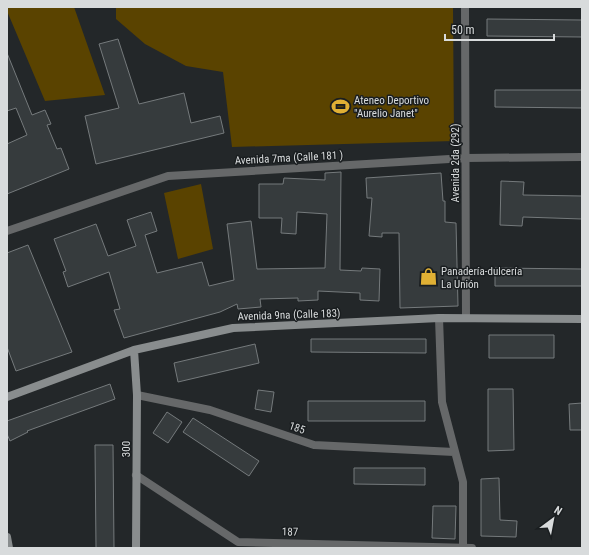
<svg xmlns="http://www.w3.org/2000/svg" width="589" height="555" font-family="'Roboto Condensed',sans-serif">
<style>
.green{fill:#5a4300}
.building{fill:#363b3d;stroke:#757a7c}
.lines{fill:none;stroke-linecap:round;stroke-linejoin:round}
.street{stroke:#666869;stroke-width:8}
.secondary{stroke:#898d8e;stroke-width:8}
.labels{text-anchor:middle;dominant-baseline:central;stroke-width:3;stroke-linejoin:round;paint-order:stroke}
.poi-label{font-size:11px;fill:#d8dbdc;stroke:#1a1e20;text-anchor:start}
.street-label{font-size:11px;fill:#d8dbdc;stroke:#1a1e20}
</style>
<rect width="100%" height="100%" fill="#232729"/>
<path class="green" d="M7 7H74L105 95 45 101 7 11Z
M116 7H453L454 141 232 147 223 72 186 66 145 44 116 19Z
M201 184 213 249 178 259 164 193Z"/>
<path class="building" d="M487 19 582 20V37L487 36Z
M118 39 139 104 184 93 191 123 220 116 224 133 96 164 85 116 119 108 99 44Z
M7 53 32 115 45 110 51 124 47 125 57 149 61 148 69 169 7 194V144L27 135 16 108 7 111Z
M495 90H582V108L495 107Z
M341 172 340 270 361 271 362 268 380 269 379 301 360 300V293L318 291V300L298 301V298L260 299 261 307 238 309 237 304 220 312 124 338 114 310 120 309 109 272 68 287 63 272 66 271 54 239 96 224 108 256 136 246 127 220 151 212 157 231 145 235 157 273 202 262 209 286 234 280 227 224 251 221 257 269 325 268 327 214 297 212 296 234 281 233 282 218H259V184H283L284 178 325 180V173Z
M441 173 443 201H445V222L456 223 458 306 400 308 399 233H382V237L369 236 372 198H367L366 178Z
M501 181 524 182 523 195 582 196V219L523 217 522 226 500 225Z
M28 245 72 352 16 371 7 347V253Z
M495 268 582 269V286H495Z
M489 335H554V358H489Z
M311 339H426V353L311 352Z
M255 344 259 363 178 382 174 363Z
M110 384 115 399 27 431 28 432 10 441 7 434V421Z
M488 389H513L514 450 488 451Z
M258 390 274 392 271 412 255 409Z
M308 401H425V421H308Z
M582 403V430H570L569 404Z
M167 412 182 422 168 443 153 433Z
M193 418 259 461 249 476 183 432Z
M95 445H113L114 548H96Z
M354 468H425V485L354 484Z
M499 478 500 520 517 521 516 537 481 536V479Z
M433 506H456L455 539 432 538Z"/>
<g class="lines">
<path class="street" d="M465 7 466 318
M7 231 168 176 466 158 582 157
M439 318 442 402 463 482V547
M137 395 210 410 314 445 454 452
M136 475 238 542 472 548"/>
<path class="secondary" d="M134 350 137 395 136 548
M7 397 134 350 233 328 439 318 582 319
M7 537 9 548"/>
</g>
<defs>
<symbol id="stadium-bare" viewBox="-9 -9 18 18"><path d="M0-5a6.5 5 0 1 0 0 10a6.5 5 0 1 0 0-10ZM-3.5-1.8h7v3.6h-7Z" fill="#e0b034" stroke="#1a1e20" stroke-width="2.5" paint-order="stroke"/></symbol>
<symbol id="shop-bare" viewBox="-9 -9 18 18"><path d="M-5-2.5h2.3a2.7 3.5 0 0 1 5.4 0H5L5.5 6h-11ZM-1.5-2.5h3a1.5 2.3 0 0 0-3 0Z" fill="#e0b034" stroke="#1a1e20" stroke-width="2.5" paint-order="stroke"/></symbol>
</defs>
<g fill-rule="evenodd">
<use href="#stadium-bare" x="328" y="94" width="25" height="25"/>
<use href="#shop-bare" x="416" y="264" width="25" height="25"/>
</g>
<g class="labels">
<g class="poi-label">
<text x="354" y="100">Ateneo Deportivo<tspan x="354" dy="13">"Aurelio Janet"</tspan></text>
<text x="441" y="271">Panadería-dulcería<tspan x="441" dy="13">La Unión</tspan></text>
</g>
<g class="street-label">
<text transform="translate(289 158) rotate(-3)">Avenida 7ma (Calle 181 )</text>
<text transform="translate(455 163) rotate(-90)">Avenida 2da (292)</text>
<text transform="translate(289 315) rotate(-2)">Avenida 9na (Calle 183)</text>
<text transform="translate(297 428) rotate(19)">185</text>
<text transform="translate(126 449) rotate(-90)">300</text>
<text transform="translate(290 532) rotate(1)">187</text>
</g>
</g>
<rect width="589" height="555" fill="none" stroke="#d8dbdc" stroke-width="16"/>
<g transform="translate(553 519) rotate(32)" stroke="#1a1e20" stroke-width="3" paint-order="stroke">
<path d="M0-3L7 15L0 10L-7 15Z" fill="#d8dbdc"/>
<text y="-6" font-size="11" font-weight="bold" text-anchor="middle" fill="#d8dbdc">N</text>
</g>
<path d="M445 34v6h109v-6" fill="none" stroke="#d8dbdc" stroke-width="2"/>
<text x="451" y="34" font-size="12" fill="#d8dbdc" stroke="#1a1e20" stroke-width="3" paint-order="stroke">50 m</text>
</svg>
